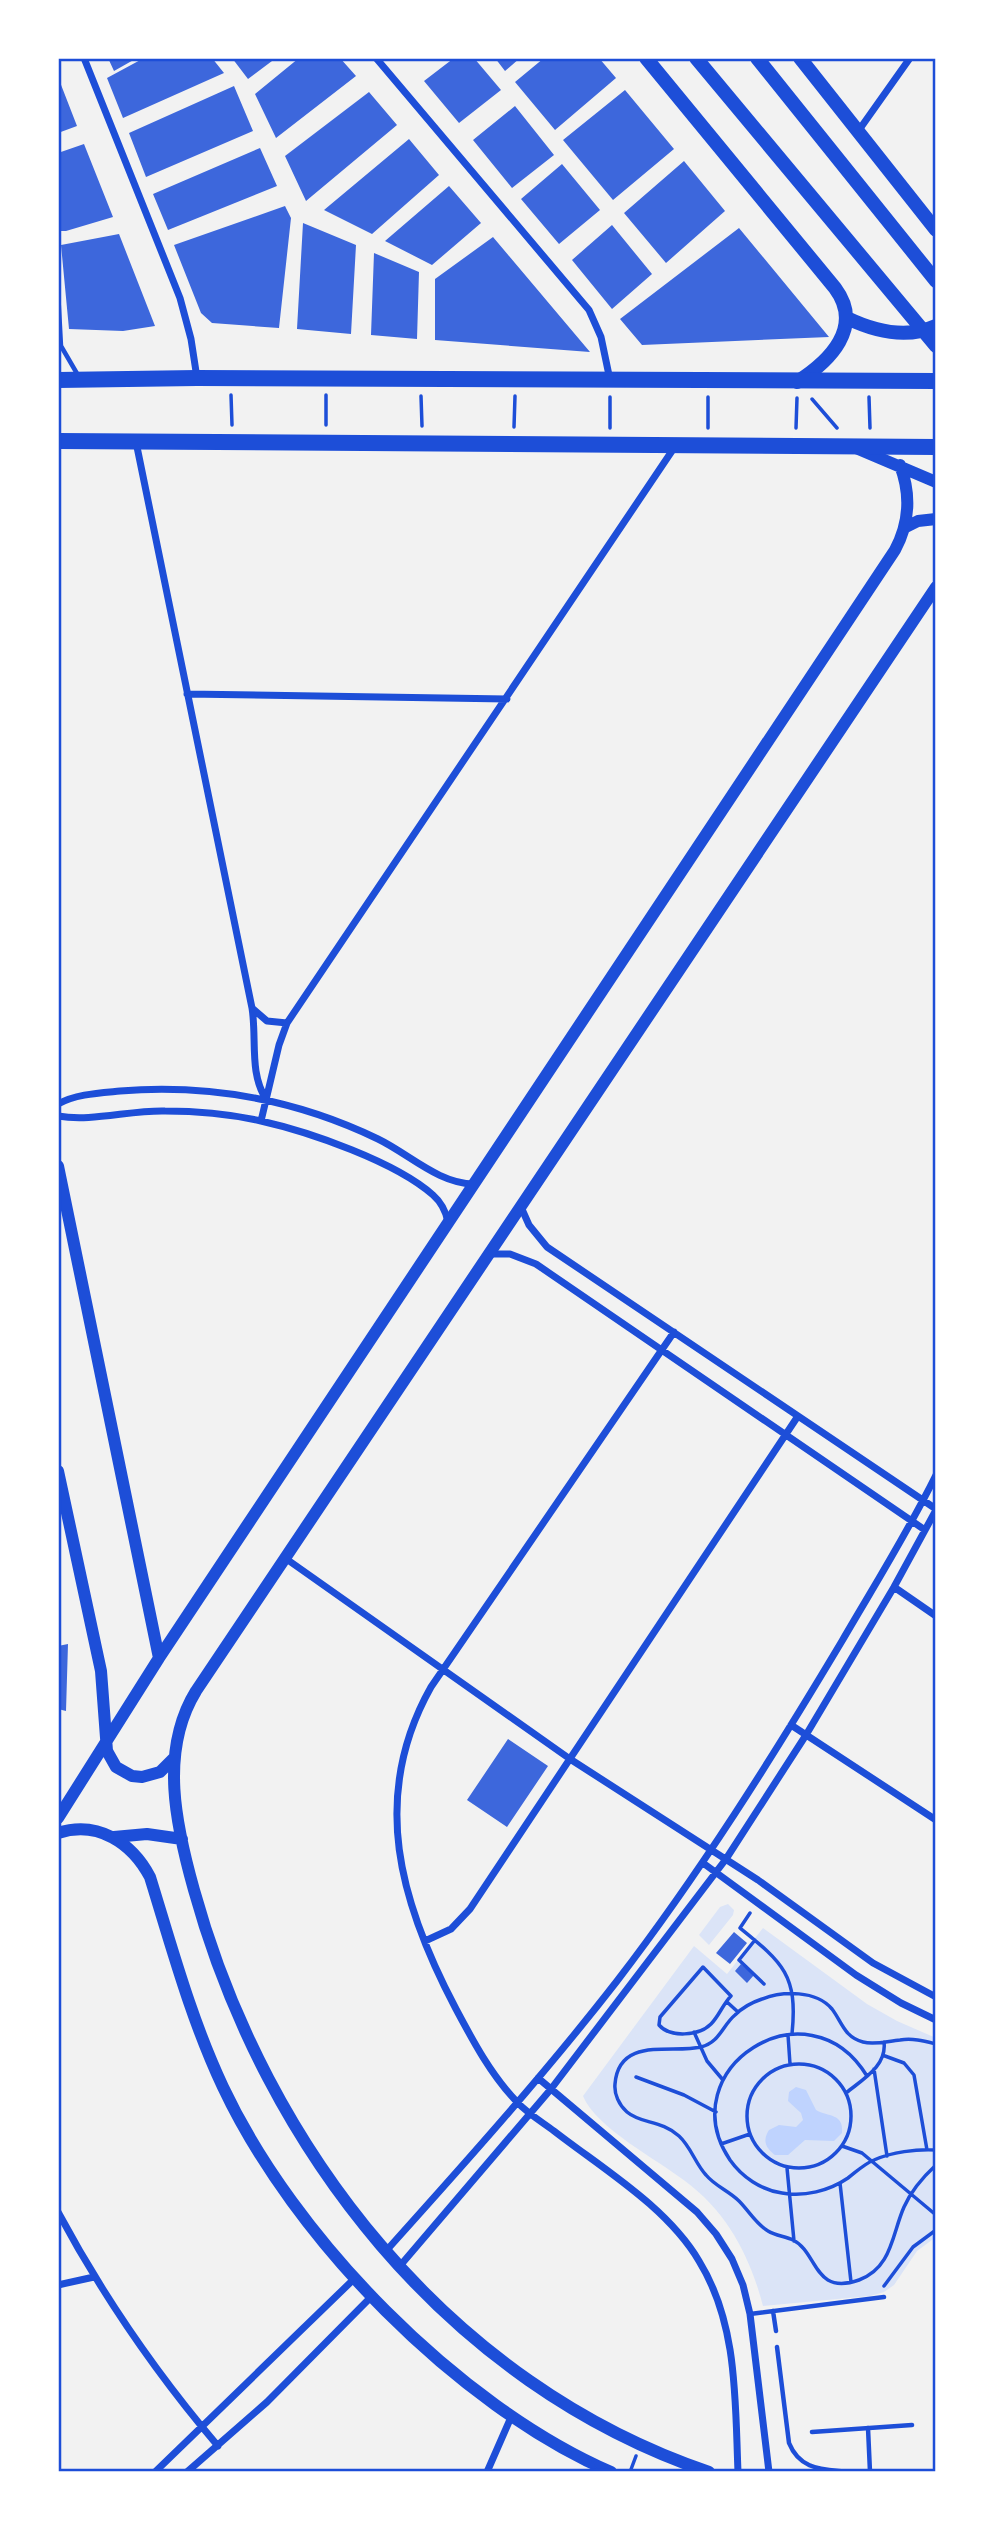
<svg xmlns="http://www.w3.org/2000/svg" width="994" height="2530" font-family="'Libre Baskerville',serif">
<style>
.green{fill:#dbe4f7}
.water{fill:#bfd3fe}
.building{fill:#3d67dc}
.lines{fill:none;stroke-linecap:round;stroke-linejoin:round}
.path{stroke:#1d4ed8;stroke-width:3.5}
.service{stroke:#1d4ed8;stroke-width:4.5}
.minor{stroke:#1d4ed8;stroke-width:7}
.tertiary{stroke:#1d4ed8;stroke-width:12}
.secondary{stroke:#1d4ed8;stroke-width:14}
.primary{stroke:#1d4ed8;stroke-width:16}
.neatline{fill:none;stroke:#1d4ed8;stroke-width:2.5}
</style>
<rect width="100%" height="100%" fill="#f2f2f2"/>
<path class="green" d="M728 1904 734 1910 733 1915 709 1945 699 1935 720 1907Z
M763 1928 867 2004 897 2021 936 2038V2237L917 2251 894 2285 884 2292 870 2296 763 2306C750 2256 727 2212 685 2181 658 2160 596 2128 583 2096L694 1946 727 1974Z"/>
<path class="water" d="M796 2087 806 2090 816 2110C828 2117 844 2113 842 2133L834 2141 805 2140 788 2155H775C766 2148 762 2141 769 2130L779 2125 796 2127 803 2120 801 2113 788 2101 789 2092Z"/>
<path class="building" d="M108 58H137L114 71Z
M144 58H212L224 73 123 118 107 78Z
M232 58H276L248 79Z
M299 58H340L356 76 276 138 255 94Z
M454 58H474L501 90 459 123 424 81Z
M495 58H520L505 71Z
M544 58H599L616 78 555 130 515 82Z
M58 77 77 126 58 133Z
M234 86 253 131 146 177 129 133Z
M625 90 674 149 613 200 563 140Z
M369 92 397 125 306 201 285 156Z
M515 106 554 155 512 188 473 140Z
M409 139 439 175 372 234 324 210Z
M84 144 113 217 66 231H58V153Z
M260 148 277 186 168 230 153 194Z
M684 161 725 211 666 263 624 213Z
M562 164 600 210 559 244 521 199Z
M449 186 481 223 432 265 385 241Z
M285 206 291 218 279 328 212 323 201 313 174 245Z
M303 223 356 245 351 334 297 329Z
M612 225 652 274 612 309 572 260Z
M739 228 829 337 642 345 620 319Z
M119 234 155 326 123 331 69 329 61 245Z
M493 237 590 352 435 340V279Z
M374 253 419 272 417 339 371 335Z
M68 1644 66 1711 58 1709V1646Z
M508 1739 548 1766 507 1827 467 1800Z
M734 1932 747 1943 730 1964 716 1953Z
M741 1964 754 1975 747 1983 735 1971Z"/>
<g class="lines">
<path class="path" d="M231 395 232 425
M326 395V425
M421 396 422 426
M610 397V428
M869 397 870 428
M812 399 837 428
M514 427 515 396
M708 428V397
M796 428 797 398
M750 1913 740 1928C783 1963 798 1975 792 2034
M755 1940 739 1960 764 1984
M703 1967 731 1996C723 2004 719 2016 711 2024 699 2036 670 2038 659 2025L660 2017Z
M727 2002 738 2012
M694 2032 707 2061 723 2080
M788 2035 790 2064
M936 2044C924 2041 913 2038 900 2040 888 2041 875 2045 863 2042 844 2037 842 2022 832 2009 816 1990 783 1991 762 1999 753 2002 742 2008 735 2015 722 2026 720 2042 701 2047 672 2054 619 2036 615 2084 614 2094 619 2105 627 2112 641 2124 661 2120 679 2136 691 2147 695 2163 706 2175 715 2186 729 2191 739 2201 749 2211 756 2224 768 2231 776 2236 785 2236 793 2240 818 2252 813 2296 859 2280 892 2268 892 2234 904 2207 911 2191 923 2177 936 2165
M885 2056 904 2063 914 2075 927 2150
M747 2116a52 52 0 1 1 104 0a52 52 0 1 1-104 0Z
M874 2069 887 2156
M867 2076C808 1979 669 2069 730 2160 742 2177 761 2190 782 2193 804 2197 829 2191 848 2178 856 2172 864 2164 874 2160 892 2152 916 2149 936 2150
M636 2077 684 2095 716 2112
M846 2093C863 2079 887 2066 884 2042
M721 2144 750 2134
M842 2146 862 2153 936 2215
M787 2168 794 2241
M840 2183 851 2282
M884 2286 913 2247 936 2230
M630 2472 636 2456"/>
<path class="service" d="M58 290 61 346 79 377
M773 2311 776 2331
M750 2314 884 2297
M777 2347 789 2443C800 2470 822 2469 847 2472
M868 2428 870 2472
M812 2432 912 2425"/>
<path class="minor" d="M84 58 180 298 191 339 197 378
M376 58 589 310 601 337 610 380
M859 130 910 58
M136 442 252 1008C257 1039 249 1073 266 1099
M187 694 507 699
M253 1009 267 1021 287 1023
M58 1104C76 1094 99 1093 120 1091 209 1084 297 1100 378 1139 409 1154 439 1184 474 1184
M58 1116C92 1122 130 1110 165 1111 197 1111 230 1114 261 1121 310 1132 396 1162 433 1195 441 1202 446 1212 448 1222
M261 1121 279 1045 287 1023 676 445
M521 1207 529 1225 547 1247 936 1509
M490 1254H510L536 1264 925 1530
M674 1332 431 1687C369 1797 400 1903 456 2009 473 2041 491 2075 517 2102 527 2113 542 2122 554 2131 603 2169 667 2207 699 2261 738 2324 735 2401 738 2472
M285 1558 570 1759 758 1880 873 1963 936 1997
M894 1587 936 1616
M791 1725 936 1820
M703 1863 856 1975 901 2003 936 2020
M425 1941 451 1929 470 1909 798 1416
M538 2078 697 2212 716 2234 732 2259 743 2285 750 2314 769 2472
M58 2212C103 2296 156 2373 218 2446
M386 2251C465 2163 544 2075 617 1981 700 1873 772 1758 842 1641 874 1586 908 1532 936 1475
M399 2267 551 2089 726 1859 806 1735 894 1587 936 1510
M58 2285 94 2277
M155 2472 355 2278
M187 2472 267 2402 372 2296
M487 2472 512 2415"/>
<path class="tertiary" d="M856 448 936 482
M904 528 918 521 936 519
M58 1166 159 1658
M58 1471 101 1671 107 1751 116 1767 132 1776 142 1777 160 1772 174 1758
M58 1818 159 1658 895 550C910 522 911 494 900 465
M58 1833C98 1820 132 1843 150 1877 172 1948 191 2019 223 2087 294 2238 457 2405 611 2472
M114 1837 147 1834 182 1839
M709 2472C449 2384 266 2150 194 1890 176 1826 159 1751 196 1691L936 587"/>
<path class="secondary" d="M646 58 835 288C864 327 830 361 797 382
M696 58 936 346
M757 58 936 281
M800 58 936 230
M847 318C874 331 907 339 936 326"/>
<path class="primary" d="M58 380 197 378 936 381
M58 441 936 447"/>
</g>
<rect width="994" height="2530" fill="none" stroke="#ffffff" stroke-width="119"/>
<rect x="60" y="60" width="874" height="2410" class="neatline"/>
</svg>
